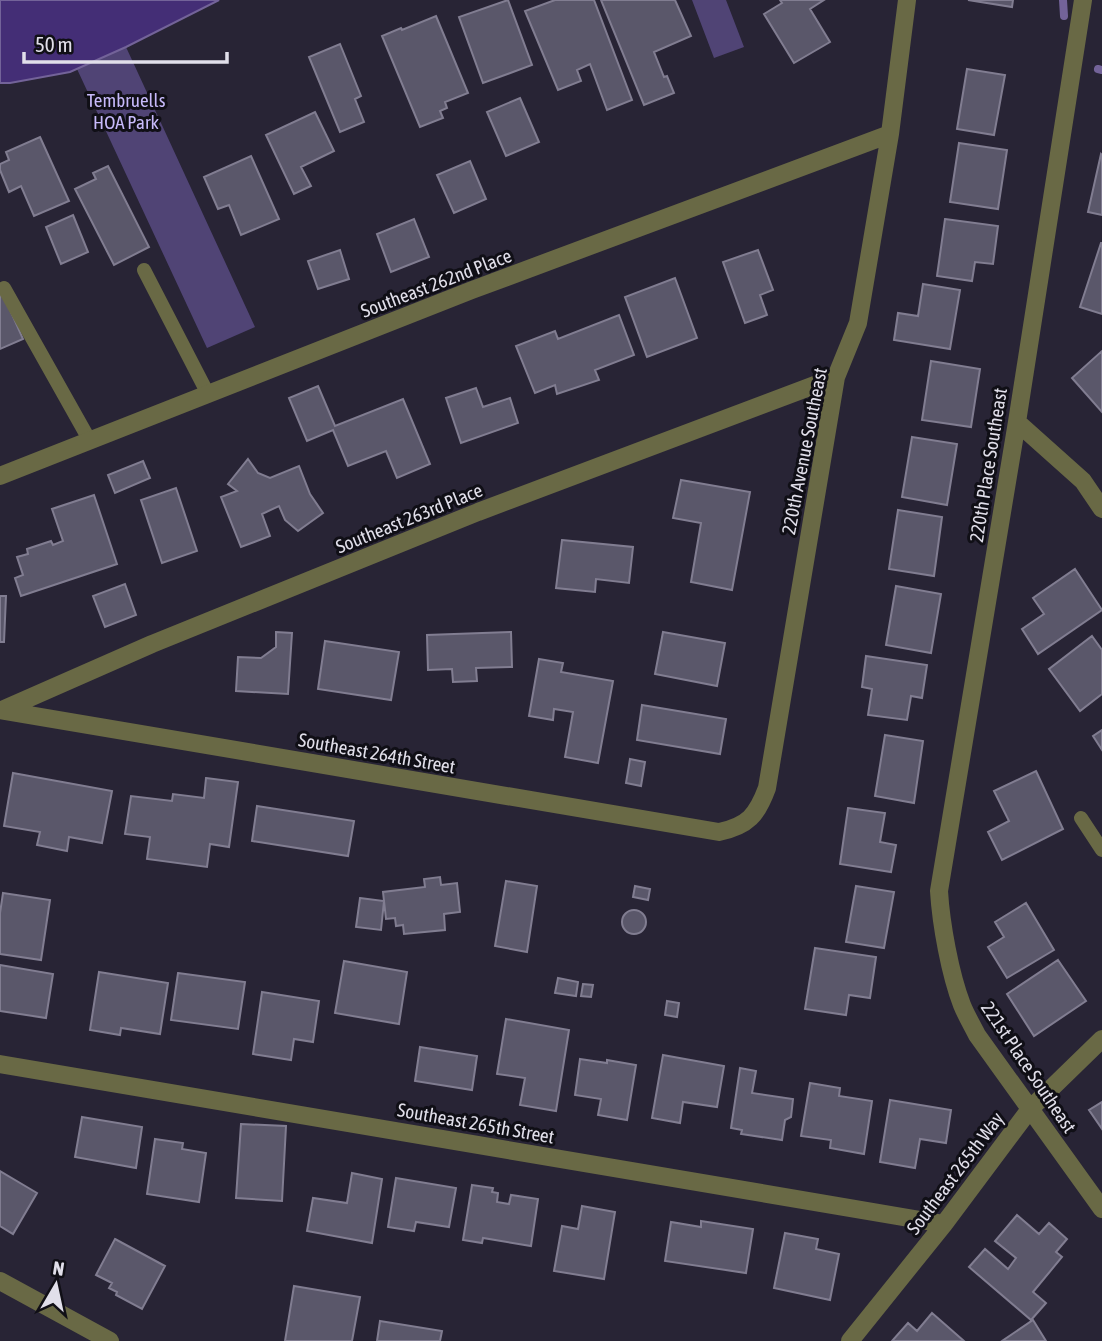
<svg xmlns="http://www.w3.org/2000/svg" width="1102" height="1341" font-family="'Asap Condensed',sans-serif">
<style>
.green{fill:#504475}
.water{fill:#442e76;stroke:#736399;stroke-width:2}
.lines{fill:none;stroke-linecap:round;stroke-linejoin:round}
.stream{stroke:#736399;stroke-width:8}
.building{fill:#5a576a;stroke:#817d91;stroke-width:2}
.lane{stroke:#696945;stroke-width:14}
.street{stroke:#696945;stroke-width:18}
.labels{text-anchor:middle;dominant-baseline:central;stroke-width:6;stroke-linejoin:round;paint-order:stroke}
.park-label{font-size:19px;fill:#c7bafa;stroke:#100f16}
.street-label{font-size:19px;fill:#e1dfea;stroke:#100f16}
</style>
<rect width="100%" height="100%" fill="#282435"/>
<path class="green" d="M692 0H726L744 47 714 58Z
M126 47 255 327 207 348 77 69Z"/>
<path class="water" d="M0 0H219L126 47 70 72 10 83H0Z"/>
<g class="lines">
<path class="stream" d="M1063 0 1064 16
M1098 69 1102 70"/>
</g>
<path class="building" d="M508 0 532 65 483 83 459 17Z
M555 0H594L632 100 607 110 590 64 577 70 581 81 558 90 525 11Z
M601 0H675L691 36 654 52 664 77 667 76 674 93 644 105Z
M780 0H824L810 9 830 42 794 63 764 14 782 3Z
M968 0H1013L1012 7Z
M436 16 468 93 445 102 447 108 440 111 443 118 420 127 382 36 401 28 402 30Z
M340 44 361 96 355 99 364 122 340 132 309 57Z
M967 69 1005 75 994 135 957 129Z
M520 98 539 142 506 156 487 112Z
M315 112 334 151 301 167 311 186 294 194 266 135Z
M40 137 69 201 34 216 21 186 9 192 0 170V164L9 160 6 152Z
M959 143 1007 150 998 209 950 202Z
M1101 154 1102 155V215L1088 212Z
M251 156 279 219 241 235 229 205 218 209 204 177Z
M470 161 486 199 454 213 437 175Z
M108 166 149 247 114 265 75 189 96 179 93 173Z
M73 215 88 252 61 264 46 227Z
M414 219 429 257 391 272 377 234Z
M945 219 998 226 993 264 975 262 972 281 937 276Z
M1101 243H1102V314L1080 307Z
M340 250 349 279 318 289 308 261Z
M758 250 773 290 760 295 767 315 745 323 723 262Z
M675 278 697 338 647 357 625 297Z
M923 284 960 290 950 349 894 340 898 313 918 316Z
M1 289 23 339 0 349V290Z
M619 315 634 355 595 370 599 380 557 394 555 385 535 393 516 346 555 331 558 339Z
M1102 351V412L1072 378Z
M931 361 980 369 971 427 922 420Z
M318 386 335 426 403 399 430 464 397 478 386 451 348 466 333 430 307 441 289 398Z
M476 388 483 407 510 398 518 423 461 443 446 398Z
M912 437 957 444 947 505 902 497Z
M248 459 258 473 270 478 299 466 310 494 323 513 298 531 285 520 279 506 262 514 270 536 241 547 221 497 237 491 228 484Z
M143 461 150 478 115 493 108 475Z
M681 480 750 492 732 590 691 582 701 523 673 518Z
M176 488 197 551 162 563 141 500Z
M94 495 117 564 21 596 15 578 23 575 17 557 28 554 27 549 51 541 53 545 63 541 52 509Z
M898 510 942 517 934 576 889 569Z
M562 540 633 547 629 583 596 579 595 592 556 588Z
M1075 569 1102 610 1038 654 1022 629 1044 614 1033 598Z
M125 584 136 615 105 627 93 596Z
M896 586 941 594 931 653 886 645Z
M0 596H6L4 642H0Z
M276 632 292 633 288 694 236 691 238 657 261 658 276 647Z
M511 632 512 667 476 668 477 681 453 682 452 669 428 670 427 635Z
M663 632 725 643 717 686 655 674Z
M1092 636 1102 650V694L1080 711 1049 669Z
M325 641 399 652 391 700 318 689Z
M866 656 927 665 922 698 911 696 907 720 868 715 872 689 862 687Z
M539 659 563 663 561 672 613 681 598 763 565 757 573 712 554 709 553 720 529 716Z
M642 705 726 719 720 754 637 740Z
M1102 730V750L1093 736Z
M885 735 923 741 914 803 875 796Z
M630 759 645 762 641 786 626 783Z
M1036 771 1063 829 1002 860 988 832 1009 821 994 791Z
M13 773 112 791 102 843 69 837 67 851 37 845 40 832 4 826Z
M206 778 238 782 229 847 210 844 207 867 147 859 150 837 125 834 131 796 172 801 173 794 204 798Z
M257 806 354 821 348 856 252 841Z
M848 808 885 813 880 842 896 845 891 872 840 864Z
M440 877 441 885 457 883 460 912 444 914 445 930 404 934 403 925 396 926 395 918 386 919 383 892 425 887 424 879Z
M506 881 537 886 527 952 495 946Z
M635 886 650 889 648 900 633 897Z
M856 886 894 892 884 948 846 942Z
M3 893 50 900 41 960 0 954V913Z
M360 898 384 901 381 930 356 927Z
M1026 903 1054 950 1007 978 988 947 1004 937 995 922Z
M622 922a12 12 0 1 1 24 0a12 12 0 1 1-24 0Z
M815 948 876 957 870 998 849 995 846 1015 805 1009Z
M1058 960 1086 1001 1034 1036 1007 994Z
M344 961 407 972 399 1024 335 1013Z
M0 965 53 974 46 1018 0 1011Z
M99 972 168 983 160 1034 121 1028 120 1035 90 1030Z
M178 973 245 982 238 1029 171 1020Z
M558 978 578 982 576 996 555 993Z
M583 984 593 985 591 997 581 996Z
M262 992 319 1001 313 1042 294 1039 291 1060 253 1054Z
M667 1001 679 1003 677 1017 665 1015Z
M506 1019 569 1030 556 1111 520 1105 525 1078 497 1074Z
M420 1047 477 1056 472 1090 415 1081Z
M663 1055 724 1066 717 1107 683 1102 680 1123 652 1118Z
M580 1059 607 1063V1060L636 1065 627 1120 598 1115 601 1099 575 1095Z
M740 1068 756 1071 752 1093 793 1099 791 1117 785 1120 782 1140 741 1134 742 1130 731 1128Z
M810 1083 840 1088 839 1096 872 1101 864 1154 830 1148 831 1140 801 1136Z
M890 1100 951 1110 946 1143 920 1139 915 1168 880 1162Z
M1102 1102V1129L1089 1110Z
M82 1117 142 1127 136 1168 75 1157Z
M241 1124 286 1126 282 1201 236 1198Z
M155 1139 183 1143 182 1149 206 1153 199 1202 147 1194Z
M0 1171 37 1193 13 1234 0 1226Z
M352 1173 382 1179 372 1243 307 1231 313 1198 347 1203Z
M396 1178 456 1188 449 1227 416 1222 414 1231 388 1227Z
M472 1185 493 1188 492 1192 498 1193 497 1202 509 1204 511 1195 538 1199 531 1246 483 1238 482 1243 463 1240Z
M582 1206 615 1212 604 1279 554 1271 562 1226 578 1229Z
M1017 1215 1039 1234 1049 1223 1067 1239 1056 1252 1062 1257 1033 1292 1046 1303 1031 1320 969 1267 985 1249 1008 1269 1016 1258 995 1241Z
M701 1221 753 1229 746 1273 665 1261 671 1222 701 1227Z
M785 1233 818 1239 816 1249 839 1254 830 1300 774 1288Z
M115 1239 165 1266 142 1309 116 1295 117 1292 109 1288 112 1283 96 1275Z
M294 1286 360 1297 352 1341H285Z
M932 1313 964 1341H892L908 1323 917 1331Z
M1033 1320 1046 1341H1002Z
M380 1321 442 1331 440 1341H377Z"/>
<g class="lines">
<path class="lane" d="M144 270 208 394
M4 288 90 441
M1081 818 1102 850"/>
<path class="street" d="M1083 0 1017 422 939 891C941 924 950 974 962 1005 966 1015 972 1025 977 1035L1102 1209
M1017 422 1083 481 1102 509
M0 476 472 290 890 134
M0 710 719 832C748 826 757 815 767 788L836 377 858 323 890 134 907 0
M2 710 152 644 478 512 836 377
M0 1064 944 1224
M0 1281 110 1341
M850 1341 944 1224 1030 1109 1102 1039"/>
</g>
<g class="labels">
<g class="park-label">
<text x="126" y="100">Tembruells<tspan x="126" dy="22">HOA Park</tspan></text>
</g>
<g class="street-label">
<text transform="translate(436 283) rotate(-21)">Southeast 262nd Place</text>
<text transform="translate(804 451) rotate(-79)">220th Avenue Southeast</text>
<text transform="translate(988 465) rotate(-81)">220th Place Southeast</text>
<text transform="translate(409 518) rotate(-22)">Southeast 263rd Place</text>
<text transform="translate(377 753) rotate(10)">Southeast 264th Street</text>
<text transform="translate(1029 1067) rotate(56)">221st Place Southeast</text>
<text transform="translate(476 1123) rotate(10)">Southeast 265th Street</text>
<text transform="translate(955 1173) rotate(-53)">Southeast 265th Way</text>
</g>
</g>
<g transform="translate(56 1285) rotate(9)" stroke="#100f16" stroke-width="5" paint-order="stroke">
<path d="M0-5L12 26L0 18L-12 26Z" fill="#e1dfea"/>
<text y="-10" font-size="19" font-weight="bold" text-anchor="middle" fill="#e1dfea">N</text>
</g>
<path d="M24 52v10h203v-10" fill="none" stroke="#e1dfea" stroke-width="3.5"/>
<text x="35" y="52" font-size="21" fill="#e1dfea" stroke="#100f16" stroke-width="5" paint-order="stroke">50 m</text>
</svg>
